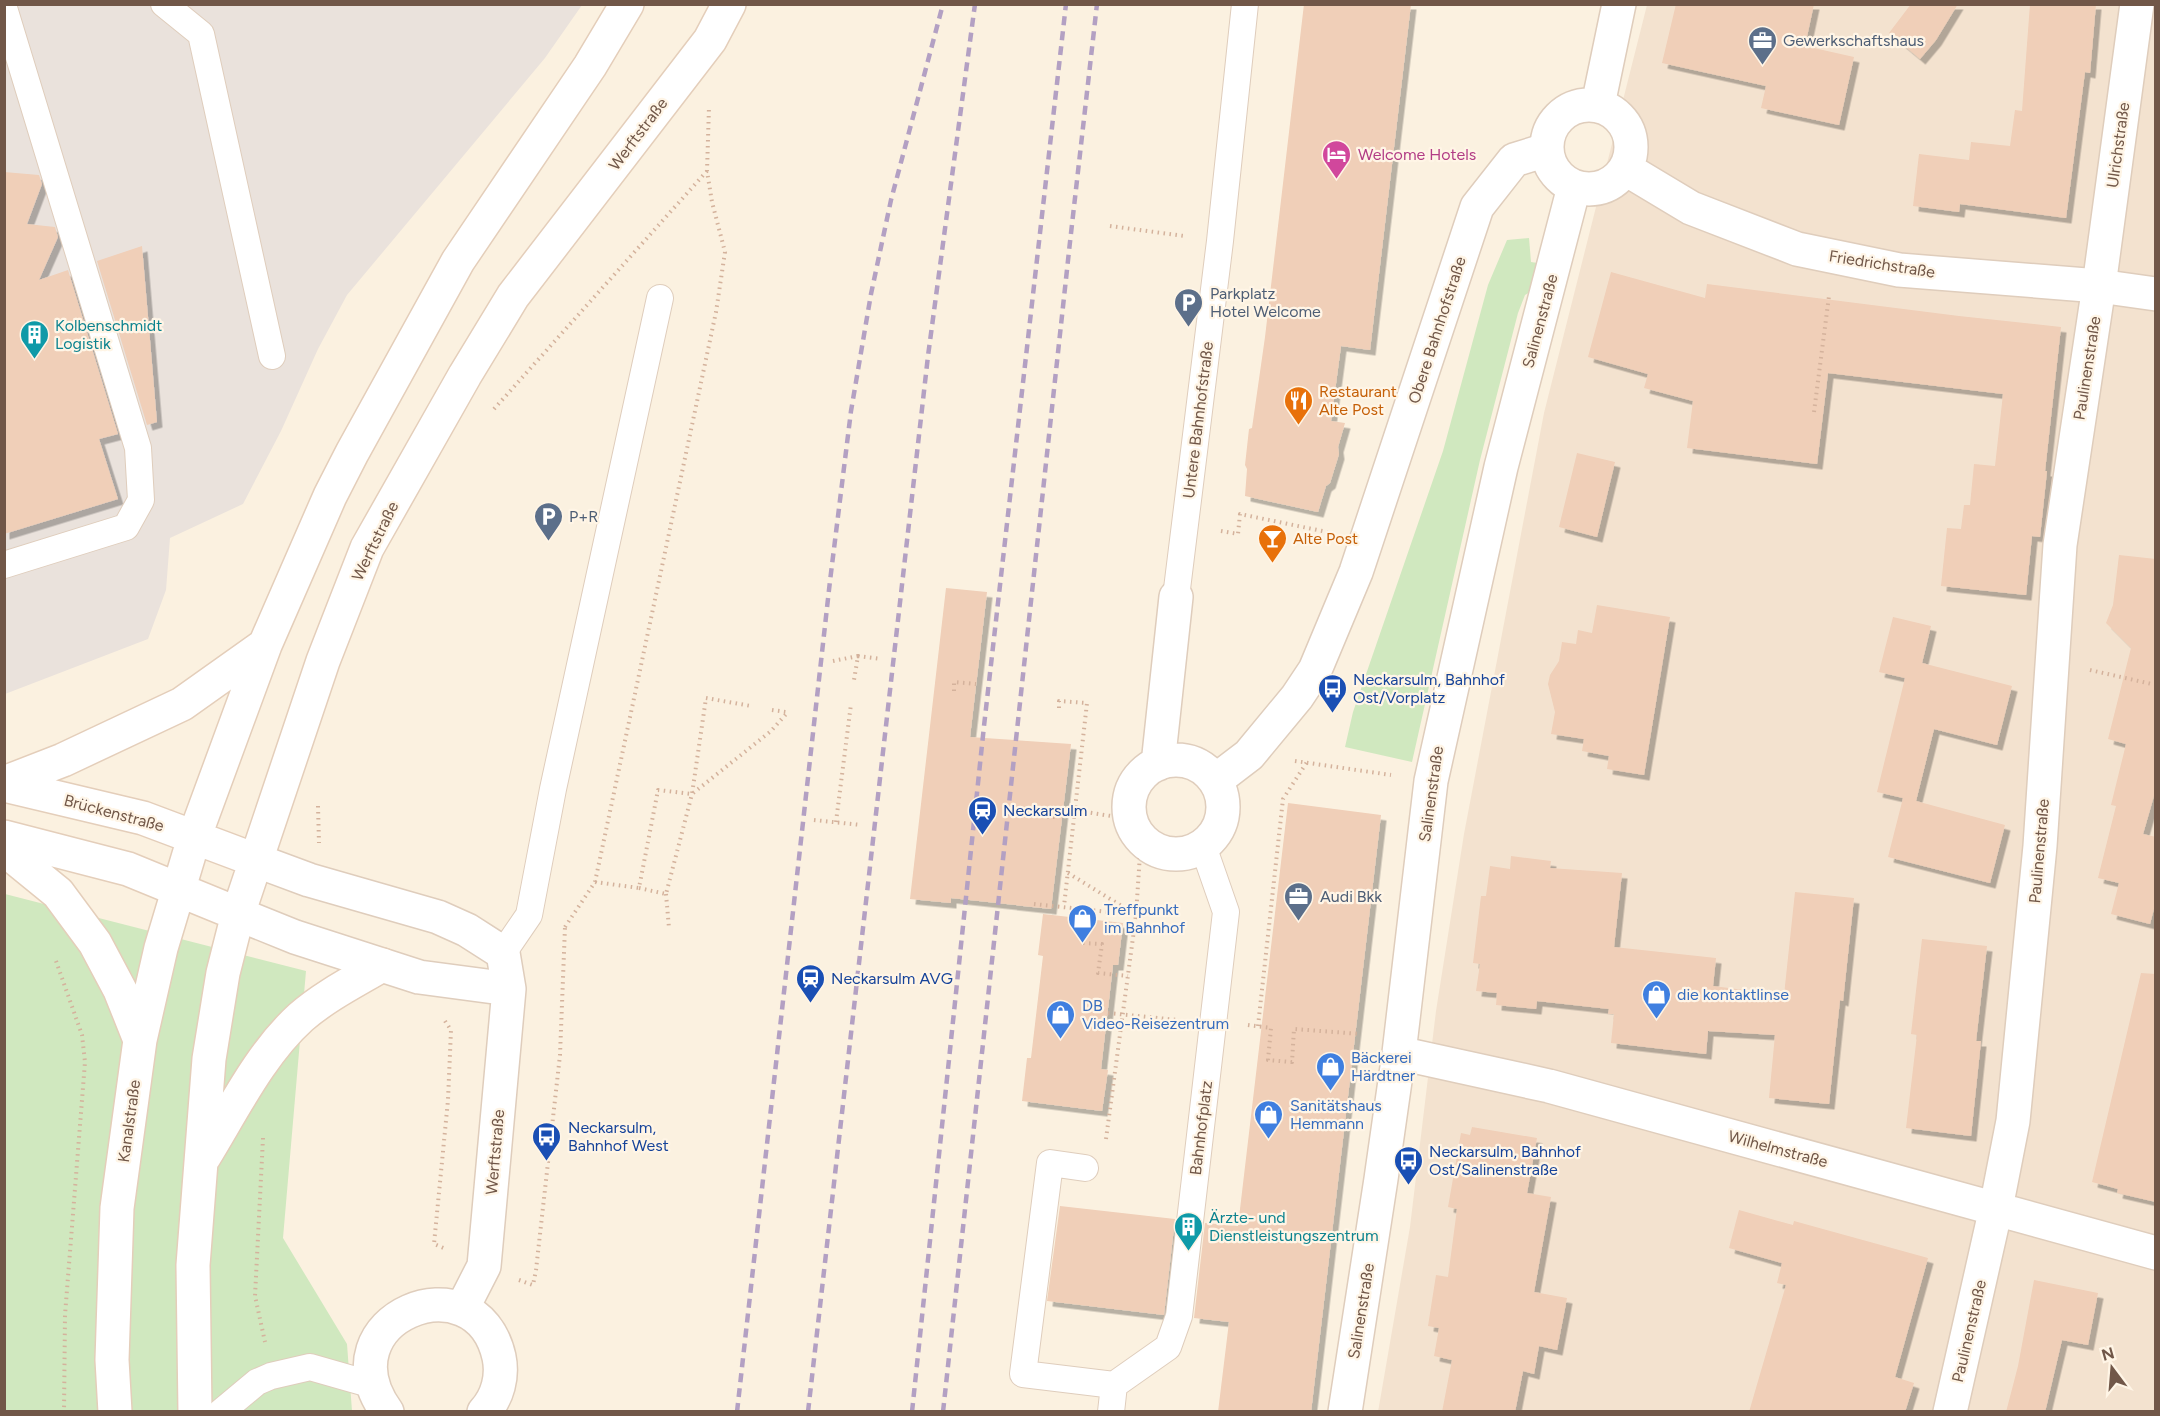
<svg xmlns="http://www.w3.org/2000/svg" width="2160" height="1416" font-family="Figtree,sans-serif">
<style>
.residential{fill:#f3e2cf}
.industrial{fill:#eae2dc}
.green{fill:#d0e8bf}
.building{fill:#f0cfb8;filter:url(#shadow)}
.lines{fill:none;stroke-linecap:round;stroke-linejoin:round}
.service-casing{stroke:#dfcdbc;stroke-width:28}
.minor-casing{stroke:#dfcdbc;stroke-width:36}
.tertiary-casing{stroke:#dfcdbc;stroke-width:36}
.secondary-casing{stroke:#e4ceba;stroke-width:36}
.path{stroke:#d4b29c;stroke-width:4;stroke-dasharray:1.5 4.5;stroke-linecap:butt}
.service{stroke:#fff;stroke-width:26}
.minor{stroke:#fff;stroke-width:33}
.tertiary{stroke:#fff;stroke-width:33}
.secondary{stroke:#fff;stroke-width:33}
.rail{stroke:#b3a0c3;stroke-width:4.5;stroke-dasharray:9 6;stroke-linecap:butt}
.labels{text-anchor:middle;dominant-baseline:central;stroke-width:4.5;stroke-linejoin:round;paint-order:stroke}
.service-label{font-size:16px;fill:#4e5e75;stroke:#fff5e6;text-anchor:start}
.street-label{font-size:16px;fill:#715748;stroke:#fff5e6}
.hotel-label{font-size:16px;fill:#b23c85;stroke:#fff5e6;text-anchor:start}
.culture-label{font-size:16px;fill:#0d838f;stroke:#fff5e6;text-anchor:start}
.food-label{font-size:16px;fill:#c56008;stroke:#fff5e6;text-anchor:start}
.transit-label{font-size:16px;fill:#164399;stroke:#fff5e6;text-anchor:start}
.shop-label{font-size:16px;fill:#366cbe;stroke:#fff5e6;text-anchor:start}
</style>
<defs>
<filter id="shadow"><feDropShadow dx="5.5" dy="5.5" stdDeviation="0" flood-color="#0004"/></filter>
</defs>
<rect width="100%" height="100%" fill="#fbf1e0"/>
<path class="residential" d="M1647 5H2155V1411L1378 1412 1410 1227 1436 1011 1464 834 1544 413Z"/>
<path class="industrial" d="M5 5H582L545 58 347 295 318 349 281 431 243 504 170 538 166 590 148 639 5 694Z"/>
<path class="green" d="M1529 238 1531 262 1544 264 1540 286 1525 295 1518 313 1480 460 1412 762 1345 747 1353 712 1443 451 1488 285 1507 240Z
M5 894 306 971 283 1238 347 1344 352 1411 5 1412Z"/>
<path class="building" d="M1304 4H1411L1370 350 1341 346 1331 421 1345 423 1338 447 1339 454 1330 483 1326 486 1318 512 1245 496 1247 469 1245 465 1249 429 1252 428 1265 337Z
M1676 4H1814L1805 46 1854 57 1839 125 1761 108 1766 86 1662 63Z
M1911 4H1958L1936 40 1920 59 1889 33Z
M2030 4H2096L2090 73 2085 72 2066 218 1960 204 1959 212 1913 206 1919 154 1969 160 1971 142 2010 146 2015 110 2022 111Z
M4 172 39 175 42 184 27 224 55 227 58 237 39 280 68 270 118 434 99 439 118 499 4 534Z
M142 246 157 422 147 425 97 261Z
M1611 272 1705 298 1707 284 1959 316 2061 327 2045 471H2047L2040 537 2032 536 2026 595 1941 586 1947 528 1961 529 1964 505H1970L1974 464 1995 466 2003 394 1828 373 1817 464 1687 448 1693 401 1644 388 1648 374 1588 357Z
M1577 453 1615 462 1597 537 1559 527Z
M2119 555 2156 559V789L2143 834 2156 837V901L2150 924 2111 914 2119 883 2098 878 2116 806 2111 805 2126 744 2108 739 2131 648 2106 623 2113 605Z
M946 588 987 592 970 737 1071 744 1051 909 951 898V903L910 899Z
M1597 605 1670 617 1644 775 1607 769 1609 756 1582 751 1584 739 1551 734 1555 712 1548 684 1550 675 1559 661 1562 642 1576 644 1578 630 1592 633Z
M1893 617 1931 626 1922 663 2012 686 1997 745 1934 729 1916 801 2005 825 1990 883 1888 857 1903 798 1877 792 1905 678 1879 672Z
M1288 803 1381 815 1311 1412H1218L1229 1322 1194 1318 1205 1223 1238 1226Z
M1511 856 1551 861 1550 868 1622 873 1614 947 1716 958 1713 986 1784 995 1795 892 1854 898 1843 1001 1840 1000 1829 1104 1769 1098 1775 1035 1708 1031 1706 1054 1611 1043 1614 1014H1608L1609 1009 1537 1001 1536 1009 1496 1005 1497 993 1476 991 1480 964 1473 963 1481 896H1486L1490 866 1510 869Z
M1043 914 1123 923 1118 965H1113L1101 1069 1108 1070 1102 1111 1022 1101 1027 1058H1031L1043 956 1038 955Z
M1922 939 1987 946 1976 1041H1981L1971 1136 1906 1128 1917 1035 1911 1034Z
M2141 973 2156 974V1202L2117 1193 2118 1189 2092 1182Z
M1472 1127 1537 1138 1527 1193 1551 1197 1534 1292 1567 1298 1557 1350 1539 1346 1534 1374 1523 1371 1515 1412H1442L1452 1360 1434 1356 1439 1328 1428 1326 1436 1275 1448 1277 1457 1209 1448 1207 1461 1133 1470 1135Z
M1060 1206 1175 1219 1164 1315 1047 1301Z
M1739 1210 1793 1225 1794 1221 1928 1258 1895 1377 1914 1383 1905 1412H1749L1786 1285 1777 1283 1782 1263 1729 1248Z
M2034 1280 2098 1293 2088 1345 2062 1340 2045 1412H2006L2018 1366Z"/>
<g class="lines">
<defs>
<path id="service" d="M164 4 201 34 272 356
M4 8 138 448 141 500 126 527 4 565
M1176 597 1220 241 1245 4
M503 953 529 915 553 789 660 298
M1085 1168 1050 1163 1023 1374 1114 1385 1111 1412
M1114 1385 1168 1347 1179 1316 1226 912 1203 846
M221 1412 257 1382 271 1376 310 1367 373 1385"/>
<path id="minor" d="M1129 807a47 47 0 1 1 94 0a47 47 0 1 1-94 0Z
M1158 764 1176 597
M1215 781 1249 755 1297 697 1315 670 1356 572 1477 207 1514 160 1546 150
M255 860 309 880 438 917 467 930 503 953 509 989 484 1266 462 1309
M238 914 295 937 419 977 509 989
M1399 1053 1549 1086 2156 1253
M387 1412C320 1319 476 1255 499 1357 503 1376 498 1397 484 1412
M1345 1412 1381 1179 1399 1053 1431 781 1501 467 1574 187
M1950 1412 1996 1208 2013 1121 2040 846 2060 545 2099 286 2137 4"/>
<path id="tertiary" d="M1547 147a42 42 0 1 1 84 0a42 42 0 1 1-84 0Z
M1598 105 1619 4
M1626 169 1691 208 1797 249 1899 270 2099 286 2156 294"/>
<path id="secondary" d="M4 783 63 760 182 704 265 645
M4 785 143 818 255 860
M4 837 128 869 238 914
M4 849 58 893 95 943 120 990 140 1040
M204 1157C233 1110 260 1054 301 1017 325 996 355 981 382 965
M115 1412 112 1360 117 1208 140 1040 161 948 194 838 265 645 330 496 352 453 458 261 590 66 627 4
M195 1412 193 1265 209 1059 223 973 238 914 323 661 367 548 465 375 513 296 710 40 729 4"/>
</defs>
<use href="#service" class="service-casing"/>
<use href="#minor" class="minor-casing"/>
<use href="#tertiary" class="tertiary-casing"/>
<use href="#secondary" class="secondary-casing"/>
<path class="path" d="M1110 226 1184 236
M494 409 707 171
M1814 412 1829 296
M1221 531 1238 534 1240 514 1327 532
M858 656 881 659
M833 661 858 656 854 680
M2090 670 2156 685
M954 691V682L976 684
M1059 708V701L1087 703 1064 906
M772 710 786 712
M1295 761 1391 775
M318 806 319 843
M1073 810 1130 819
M1047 817H1056
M814 820 861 825
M836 822 851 704
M1068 873 1133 913
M595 882 639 888 658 790 692 794 771 731 787 713
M639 888 666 894 692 794 706 698 751 706
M666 894 669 928
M1034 904 1136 915
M565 927 595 882 716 312 725 252 712 202 707 171 709 107
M1083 943 1102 944 1098 973 1128 976
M56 961 82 1035 85 1062 65 1315 64 1412
M1108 1013 1178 1020
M445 1021 451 1030 448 1100 434 1244 446 1249
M1248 1025 1271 1028 1268 1060 1292 1062 1294 1029 1361 1034
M1258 1026 1283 799 1307 762
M263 1138 255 1296 265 1342
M1106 1139 1136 915 1141 839
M519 1280 533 1285 536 1270 560 1055 565 927"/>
<use href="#service" class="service"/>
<use href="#minor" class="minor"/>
<use href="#tertiary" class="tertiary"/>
<use href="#secondary" class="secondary"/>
<path class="rail" d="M737 1412 830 581 851 411 871 294 891 200 943 4
M808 1412 928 356 975 4
M912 1412 984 726 1066 4
M943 1412 1070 242 1097 4"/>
</g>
<defs>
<symbol id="office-pin" viewBox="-11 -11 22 30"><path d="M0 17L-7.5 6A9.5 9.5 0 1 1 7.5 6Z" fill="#5c6f8a" stroke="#fff5e6"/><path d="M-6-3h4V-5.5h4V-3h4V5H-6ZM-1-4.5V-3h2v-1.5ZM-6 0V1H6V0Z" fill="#fff"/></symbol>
<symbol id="hotel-pin" viewBox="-11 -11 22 30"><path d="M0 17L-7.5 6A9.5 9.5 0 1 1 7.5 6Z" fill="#d1479c" stroke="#fff5e6"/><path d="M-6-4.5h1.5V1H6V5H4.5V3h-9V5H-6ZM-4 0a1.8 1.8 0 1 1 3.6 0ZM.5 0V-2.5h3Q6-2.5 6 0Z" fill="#fff"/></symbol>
<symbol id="parking-pin" viewBox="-11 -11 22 30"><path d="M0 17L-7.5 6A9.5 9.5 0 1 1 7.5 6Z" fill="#5c6f8a" stroke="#fff5e6"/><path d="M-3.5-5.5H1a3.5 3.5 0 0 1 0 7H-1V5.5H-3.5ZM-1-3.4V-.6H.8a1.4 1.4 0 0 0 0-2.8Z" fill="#fff"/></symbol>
<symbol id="building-pin" viewBox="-11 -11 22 30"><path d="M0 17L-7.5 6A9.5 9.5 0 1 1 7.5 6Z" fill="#0f9aa8" stroke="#fff5e6"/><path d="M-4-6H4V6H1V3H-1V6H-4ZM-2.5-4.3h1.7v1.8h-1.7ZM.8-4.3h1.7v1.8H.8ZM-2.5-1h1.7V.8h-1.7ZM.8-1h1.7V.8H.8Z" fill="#fff"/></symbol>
<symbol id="restaurant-pin" viewBox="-11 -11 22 30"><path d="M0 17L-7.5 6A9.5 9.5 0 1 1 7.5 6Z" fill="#e8710a" stroke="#fff5e6"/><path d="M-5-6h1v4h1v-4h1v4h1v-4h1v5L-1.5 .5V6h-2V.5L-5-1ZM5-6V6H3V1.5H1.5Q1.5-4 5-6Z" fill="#fff"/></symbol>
<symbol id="bar-pin" viewBox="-11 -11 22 30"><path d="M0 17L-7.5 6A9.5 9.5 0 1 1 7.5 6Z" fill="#e8710a" stroke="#fff5e6"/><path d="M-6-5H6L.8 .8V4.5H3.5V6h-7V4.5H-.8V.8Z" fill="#fff"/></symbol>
<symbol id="bus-pin" viewBox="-11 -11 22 30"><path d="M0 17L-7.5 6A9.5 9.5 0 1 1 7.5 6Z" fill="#1a4fb4" stroke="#fff5e6"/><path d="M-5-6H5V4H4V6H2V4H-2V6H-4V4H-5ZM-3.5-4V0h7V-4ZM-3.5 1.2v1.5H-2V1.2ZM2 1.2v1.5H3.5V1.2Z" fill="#fff"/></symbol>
<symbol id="station-pin" viewBox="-11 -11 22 30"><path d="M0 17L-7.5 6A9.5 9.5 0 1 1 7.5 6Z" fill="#1a4fb4" stroke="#fff5e6"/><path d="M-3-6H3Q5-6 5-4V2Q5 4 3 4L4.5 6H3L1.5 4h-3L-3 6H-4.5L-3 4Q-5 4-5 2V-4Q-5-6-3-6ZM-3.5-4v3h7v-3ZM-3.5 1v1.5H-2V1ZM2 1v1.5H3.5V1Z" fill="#fff"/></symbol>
<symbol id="shop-pin" viewBox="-11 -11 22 30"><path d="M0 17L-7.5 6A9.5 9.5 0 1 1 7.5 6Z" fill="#3f7fe0" stroke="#fff5e6"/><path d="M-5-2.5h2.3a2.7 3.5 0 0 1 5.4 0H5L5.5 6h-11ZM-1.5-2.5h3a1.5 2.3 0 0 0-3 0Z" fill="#fff"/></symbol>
</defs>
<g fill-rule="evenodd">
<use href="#office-pin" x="1746" y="24" width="33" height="45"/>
<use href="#hotel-pin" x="1320" y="138" width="33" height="45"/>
<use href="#parking-pin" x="1172" y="286" width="33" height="45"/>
<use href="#building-pin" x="18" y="318" width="33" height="45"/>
<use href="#restaurant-pin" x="1282" y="384" width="33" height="45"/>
<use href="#parking-pin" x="532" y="500" width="33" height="45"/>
<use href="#bar-pin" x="1256" y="522" width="33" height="45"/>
<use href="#bus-pin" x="1316" y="672" width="33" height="45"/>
<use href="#station-pin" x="966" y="794" width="33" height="45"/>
<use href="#office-pin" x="1282" y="880" width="33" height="45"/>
<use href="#shop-pin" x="1066" y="902" width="33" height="45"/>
<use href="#station-pin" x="794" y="962" width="33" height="45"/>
<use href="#shop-pin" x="1640" y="978" width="33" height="45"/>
<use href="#shop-pin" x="1044" y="998" width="33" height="45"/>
<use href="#shop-pin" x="1314" y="1050" width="33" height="45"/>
<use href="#shop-pin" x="1252" y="1098" width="33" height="45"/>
<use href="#bus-pin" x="530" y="1120" width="33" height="45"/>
<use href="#bus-pin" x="1392" y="1144" width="33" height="45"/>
<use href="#building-pin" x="1172" y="1210" width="33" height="45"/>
</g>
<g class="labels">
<g class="service-label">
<text x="1783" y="40">Gewerkschaftshaus</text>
<text x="1210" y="293">Parkplatz<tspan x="1210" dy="18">Hotel Welcome</tspan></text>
<text x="569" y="516">P+R</text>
<text x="1320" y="896">Audi Bkk</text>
</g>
<g class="street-label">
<text transform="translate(638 134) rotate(-53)">Werftstraße</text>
<text transform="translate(2118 145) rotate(-82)">Ulrichstraße</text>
<text transform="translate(1882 264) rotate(9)">Friedrichstraße</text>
<text transform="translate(1540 321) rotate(-75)">Salinenstraße</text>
<text transform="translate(1437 330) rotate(-72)">Obere Bahnhofstraße</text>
<text transform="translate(2087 368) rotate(-81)">Paulinenstraße</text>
<text transform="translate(1198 420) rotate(-83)">Untere Bahnhofstraße</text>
<text transform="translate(375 541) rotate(-64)">Werftstraße</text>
<text transform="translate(1431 794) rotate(-82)">Salinenstraße</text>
<text transform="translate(114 813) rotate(15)">Brückenstraße</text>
<text transform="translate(2039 851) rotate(-85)">Paulinenstraße</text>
<text transform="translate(129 1121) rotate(-82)">Kanalstraße</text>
<text transform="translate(1201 1128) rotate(-83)">Bahnhofplatz</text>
<text transform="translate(1778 1149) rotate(15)">Wilhelmstraße</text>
<text transform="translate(495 1152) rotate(-85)">Werftstraße</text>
<text transform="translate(1361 1311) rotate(-81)">Salinenstraße</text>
<text transform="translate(1969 1331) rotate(-77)">Paulinenstraße</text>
</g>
<g class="hotel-label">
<text x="1358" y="154">Welcome Hotels</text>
</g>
<g class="culture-label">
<text x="55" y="325">Kolbenschmidt<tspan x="55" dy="18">Logistik</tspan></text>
<text x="1209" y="1217">Ärzte- und<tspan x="1209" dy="18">Dienstleistungszentrum</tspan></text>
</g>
<g class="food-label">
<text x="1319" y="391">Restaurant<tspan x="1319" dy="18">Alte Post</tspan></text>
<text x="1293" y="538">Alte Post</text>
</g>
<g class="transit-label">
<text x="1353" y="679">Neckarsulm, Bahnhof<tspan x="1353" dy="18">Ost/Vorplatz</tspan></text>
<text x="1003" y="810">Neckarsulm</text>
<text x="831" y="978">Neckarsulm AVG</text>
<text x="568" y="1127">Neckarsulm,<tspan x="568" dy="18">Bahnhof West</tspan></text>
<text x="1429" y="1151">Neckarsulm, Bahnhof<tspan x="1429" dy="18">Ost/Salinenstraße</tspan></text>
</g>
<g class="shop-label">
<text x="1104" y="909">Treffpunkt<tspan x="1104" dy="18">im Bahnhof</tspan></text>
<text x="1677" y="994">die kontaktlinse</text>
<text x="1082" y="1005">DB<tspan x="1082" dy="18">Video-Reisezentrum</tspan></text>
<text x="1351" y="1057">Bäckerei<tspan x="1351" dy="18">Härdtner</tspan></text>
<text x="1290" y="1105">Sanitätshaus<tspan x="1290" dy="18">Hemmann</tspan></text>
</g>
</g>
<rect width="2160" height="1416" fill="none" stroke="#715748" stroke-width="12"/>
<g transform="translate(2112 1368) rotate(344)" stroke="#fff5e6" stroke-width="4.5" paint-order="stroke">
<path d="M0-4.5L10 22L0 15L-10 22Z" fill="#715748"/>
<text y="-9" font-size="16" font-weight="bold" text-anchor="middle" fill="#715748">N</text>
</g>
</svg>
